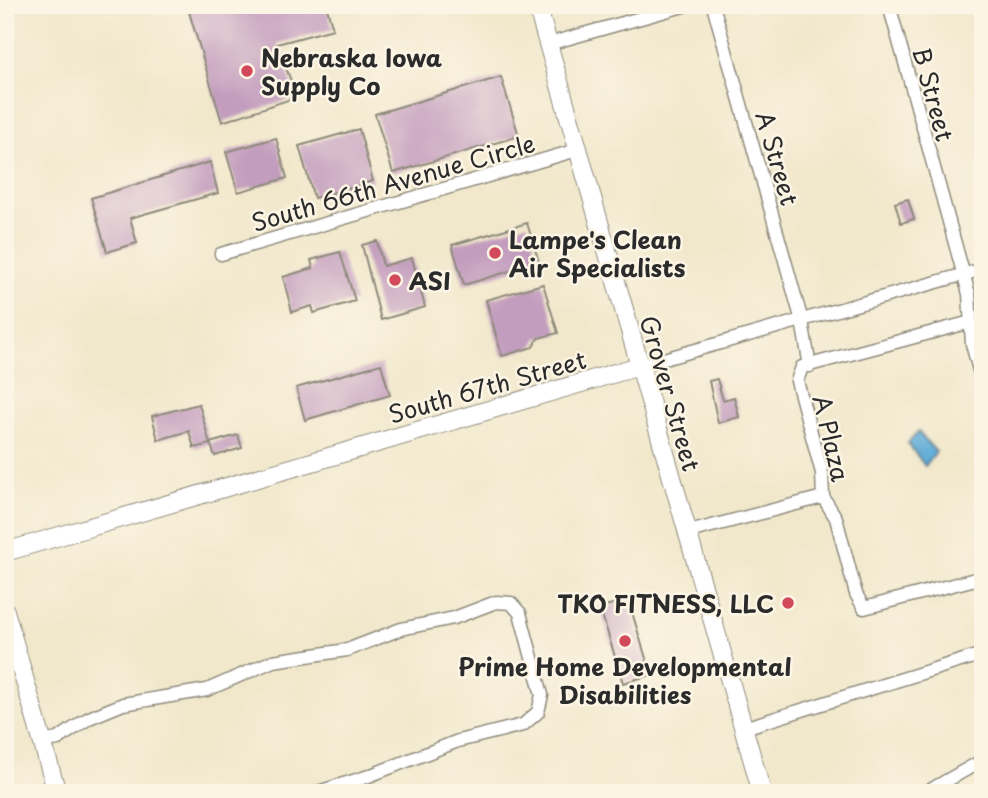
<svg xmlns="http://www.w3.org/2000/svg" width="988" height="798" font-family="'Playpen Sans',sans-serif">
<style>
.water{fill:#5fabd7;stroke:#456b81;stroke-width:2}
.building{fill:#c39dbe}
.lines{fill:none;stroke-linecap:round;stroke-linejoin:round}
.street-casing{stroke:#8e8a7c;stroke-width:15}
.secondary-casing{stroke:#8e8a7c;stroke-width:20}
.street{stroke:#fff;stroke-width:12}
.secondary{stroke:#fff;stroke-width:18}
.poi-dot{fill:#d1495b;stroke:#fcf5e5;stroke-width:2.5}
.labels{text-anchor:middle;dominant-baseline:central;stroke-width:5;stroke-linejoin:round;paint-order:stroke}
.poi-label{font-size:24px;font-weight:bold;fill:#2b2b2b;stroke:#fcf5e5;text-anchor:start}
.street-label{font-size:24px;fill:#2b2b2b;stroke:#fcf5e5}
</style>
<rect width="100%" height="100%" fill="#fcf5e5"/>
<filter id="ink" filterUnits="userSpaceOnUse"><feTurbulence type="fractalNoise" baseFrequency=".0143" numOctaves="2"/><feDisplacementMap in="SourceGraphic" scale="14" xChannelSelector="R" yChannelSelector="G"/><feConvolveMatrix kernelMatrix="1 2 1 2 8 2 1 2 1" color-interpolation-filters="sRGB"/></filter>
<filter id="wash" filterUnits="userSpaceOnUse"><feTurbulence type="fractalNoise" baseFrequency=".00686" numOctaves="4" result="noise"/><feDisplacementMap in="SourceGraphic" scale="28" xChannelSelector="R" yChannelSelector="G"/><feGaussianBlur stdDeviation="1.57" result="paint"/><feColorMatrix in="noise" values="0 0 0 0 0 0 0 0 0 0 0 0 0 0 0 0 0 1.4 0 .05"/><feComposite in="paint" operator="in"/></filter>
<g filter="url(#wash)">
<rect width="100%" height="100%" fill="#f1e8cc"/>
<path class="water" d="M918 432 936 452 925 466 908 443Z"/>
<g id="blocks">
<path class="building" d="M187 5H326L333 29 277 44 297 97 222 122Z
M501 77 519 136 393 173 375 114Z
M359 129 373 181 314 198 299 146Z
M276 138 287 178 238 192 226 152Z
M210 162 218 193 130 218 137 243 107 252 91 198Z
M908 199 914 219 901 223 895 203Z
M527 223 539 262 464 285 452 245Z
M377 241 383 266 412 258 425 307 381 320 362 245Z
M340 252 355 301 314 313 312 306 292 312 283 277 313 268 311 260Z
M543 284 558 333 538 338 533 347 502 356 486 300Z
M381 364 390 395 305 420 296 388Z
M717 379 723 400 734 397 739 417 718 423 709 381Z
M199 404 210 444 194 448 189 431 158 440 152 416Z
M238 435 242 448 215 456 210 443Z
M628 599 651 675 623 683 600 608Z"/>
</g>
</g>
<g filter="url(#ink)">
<use href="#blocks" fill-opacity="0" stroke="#8e8a7c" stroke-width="2"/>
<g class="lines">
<defs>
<path id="street" d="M713 5 802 321 810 366
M889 5 969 294 972 344 983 385
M548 44 687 5
M221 254 577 150
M971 322 802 367 797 381 822 473 823 497 836 518 856 594 864 608 983 577
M639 366 983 269
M685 533 823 497
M744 728 983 654
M42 742 58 739 89 718 123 704 207 690 273 661 347 650 401 629 454 618 496 602 511 603 520 613 542 695 538 712 523 725 458 741 366 777 315 793
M925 793 983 760"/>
<path id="secondary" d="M537 5 762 793
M5 552 639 366
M5 611 57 793"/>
</defs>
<use href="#street" class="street-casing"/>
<use href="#secondary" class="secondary-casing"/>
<use href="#street" class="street"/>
<use href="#secondary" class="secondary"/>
</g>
</g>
<g class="poi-dot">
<circle cx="247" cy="71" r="7"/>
<circle cx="495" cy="253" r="7"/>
<circle cx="395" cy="280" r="7"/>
<circle cx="788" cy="603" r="7"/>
<circle cx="625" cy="641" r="7"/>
</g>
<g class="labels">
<g class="poi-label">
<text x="261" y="57">Nebraska Iowa<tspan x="261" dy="28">Supply Co</tspan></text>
<text x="509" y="239">Lampe's Clean<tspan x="509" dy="28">Air Specialists</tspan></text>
<text x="409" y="280">ASI</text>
<text x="774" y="603" text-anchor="end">TKO FITNESS, LLC</text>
<text x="625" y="666" text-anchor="middle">Prime Home Developmental<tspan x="625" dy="28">Disabilities</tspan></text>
</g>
<g class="street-label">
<text transform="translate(934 94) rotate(75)">B Street</text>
<text transform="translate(778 158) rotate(74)">A Street</text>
<text transform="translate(393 182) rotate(-16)">South 66th Avenue Circle</text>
<text transform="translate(487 386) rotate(-16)">South 67th Street</text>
<text transform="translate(671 393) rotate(74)">Grover Street</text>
<text transform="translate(832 438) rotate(77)">A Plaza</text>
</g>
</g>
<rect width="988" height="798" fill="none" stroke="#fcf5e5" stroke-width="28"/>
</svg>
